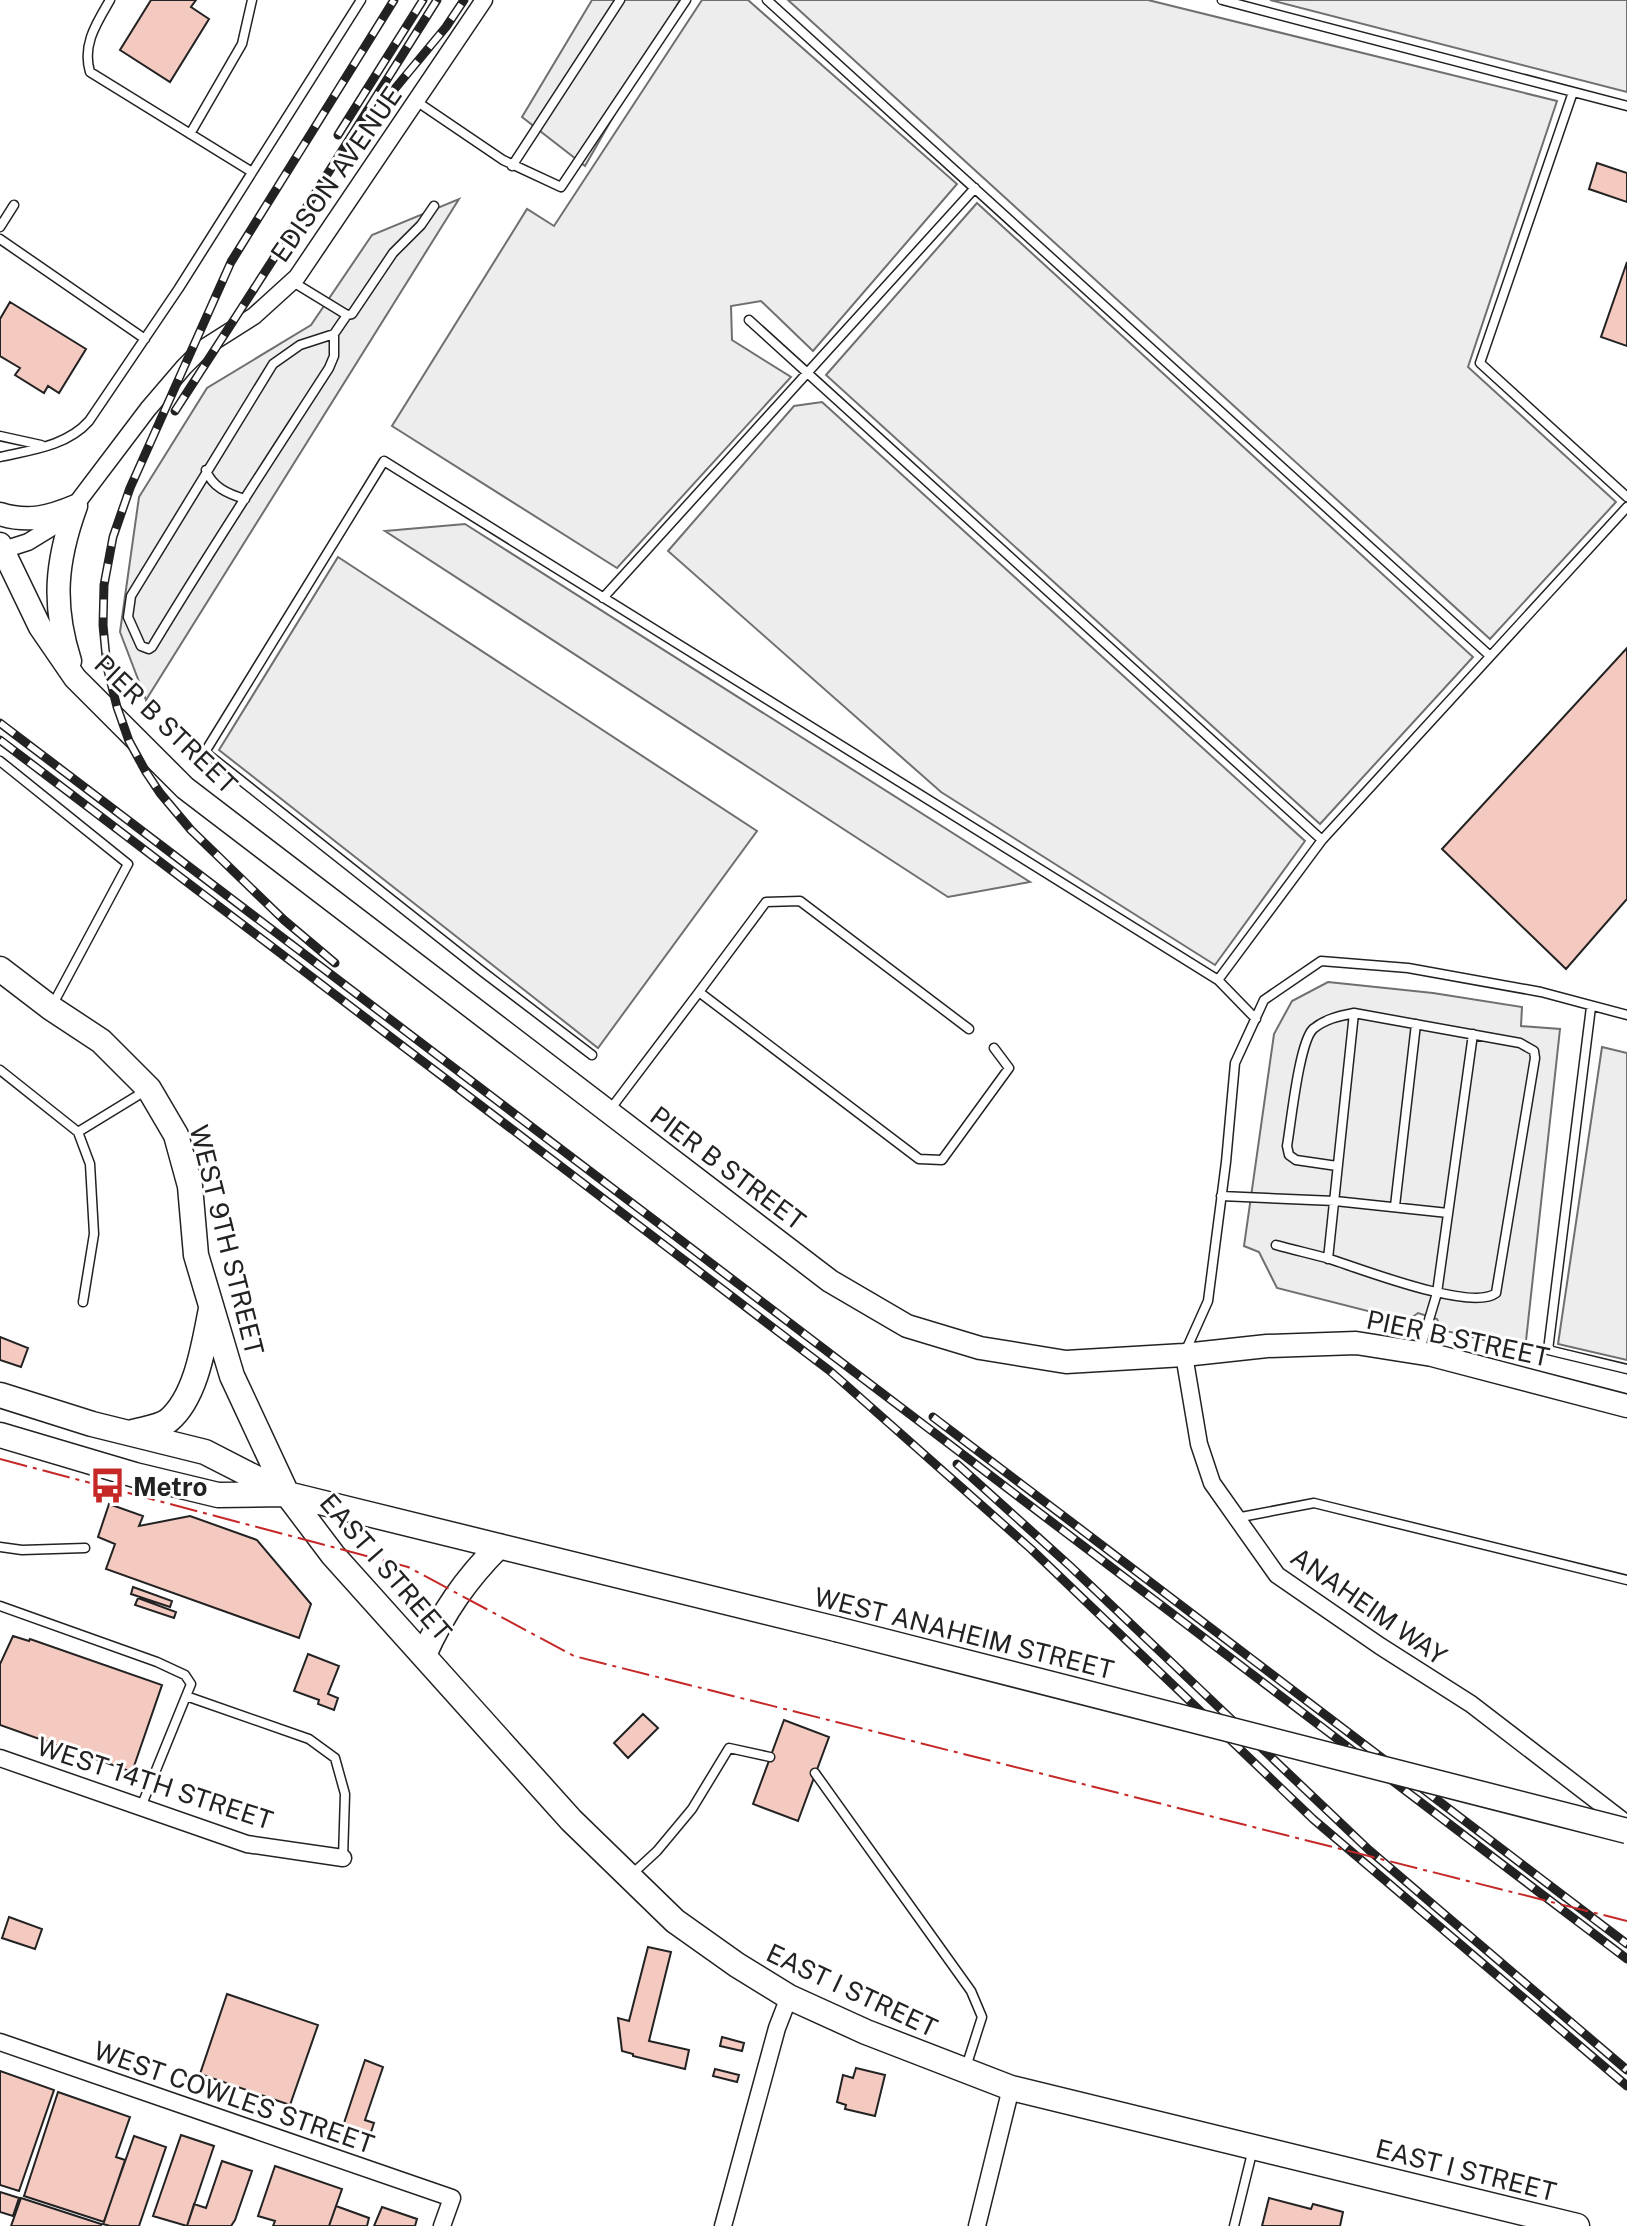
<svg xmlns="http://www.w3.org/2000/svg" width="1627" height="2226" font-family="'Public Sans',sans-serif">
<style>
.parking{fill:#ededed;stroke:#6f6f6f;stroke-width:2}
.building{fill:#f3c9c0;stroke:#222;stroke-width:2}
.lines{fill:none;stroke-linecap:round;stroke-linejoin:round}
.service-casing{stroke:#222;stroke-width:11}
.minor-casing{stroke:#222;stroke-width:19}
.tertiary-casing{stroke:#222;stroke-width:25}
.secondary-casing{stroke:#222;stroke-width:27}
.service{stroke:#fff;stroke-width:8}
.minor{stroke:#fff;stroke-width:16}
.tertiary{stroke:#fff;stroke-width:22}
.secondary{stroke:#fff;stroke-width:24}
.rail-casing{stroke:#222;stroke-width:9}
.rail{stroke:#fff;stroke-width:6;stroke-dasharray:18;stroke-linecap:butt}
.secondary-bridge-casing{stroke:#222;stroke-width:27;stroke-linecap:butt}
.secondary-bridge{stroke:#fff;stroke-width:24}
.power{stroke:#c62828;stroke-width:2;stroke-dasharray:28 6 4 6;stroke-linecap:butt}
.labels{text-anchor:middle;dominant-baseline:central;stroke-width:6;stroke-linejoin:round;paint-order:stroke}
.street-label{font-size:26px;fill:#222;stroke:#fff}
.poi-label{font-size:26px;font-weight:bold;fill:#222;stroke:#fff;text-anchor:start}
</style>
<rect width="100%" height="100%" fill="#fff"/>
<path class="parking" d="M592 0H680L585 166 522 117Z
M702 0H748L957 184 813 351 761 301 731 306 732 340 791 377 617 568 392 426 527 209 554 226Z
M788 0H1148L1557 101 1468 367 1616 502 1490 639Z
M1270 0H1627V92Z
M459 199 146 700 120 632 139 497 207 388 311 325 372 235Z
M977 203 1473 657 1320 824 826 375Z
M822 402 1305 841 1215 965 941 792 668 551 794 406Z
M465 524 1030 882 948 897 385 531Z
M338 557 757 831 598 1048 219 750Z
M1328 982 1433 993 1522 1007 1521 1026 1560 1029 1525 1350 1442 1330 1437 1319 1418 1313 1407 1321 1277 1288 1259 1252 1244 1246 1274 1034 1292 1001Z
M1602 1047 1627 1053V1360L1558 1344Z"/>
<path class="building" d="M151 0H196L191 7 209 19 170 82 120 50Z
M1597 163 1627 173V202L1589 189Z
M1627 262V346L1601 337Z
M10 302 86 349 59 393 48 386 44 393 15 375 20 368 0 356V319Z
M1627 648V899L1566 969 1442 849Z
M0 1337 28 1348 21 1367 0 1360Z
M109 1504 143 1516 139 1526 190 1516 257 1540 311 1604 299 1638 106 1569 115 1544 98 1537Z
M133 1587 172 1601 170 1607 131 1594Z
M138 1598 176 1612 174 1618 135 1605Z
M13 1636 29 1641 30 1639 162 1685 132 1772 0 1725V1664Z
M308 1654 339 1666 328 1694 338 1698 334 1710 318 1704 319 1700 294 1691Z
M643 1714 658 1728 628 1758 614 1743Z
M784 1720 829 1737 798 1821 753 1804Z
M9 1917 42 1929 35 1949 2 1938Z
M648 1947 671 1952 649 2041 689 2050 685 2069 633 2056V2054L622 2051 618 2018 629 2021Z
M227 1994 318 2025 290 2105 200 2074Z
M722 2037 744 2043 742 2051 720 2046Z
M365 2060 383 2067 365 2120 374 2123 370 2135 343 2126Z
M856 2068 885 2075 875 2116 845 2109 846 2105 837 2102 843 2075 853 2078Z
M715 2069 739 2075 737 2082 713 2076Z
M0 2071 54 2090 19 2191 0 2185Z
M58 2092 130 2117 116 2157 125 2160 104 2222 24 2196Z
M181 2135 214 2146 187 2226 153 2216Z
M134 2136 166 2147 139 2226H110L103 2224Z
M222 2161 252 2171 235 2220 231 2226H187L194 2204 206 2208Z
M275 2166 342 2189 329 2226H273L275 2221 258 2216Z
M0 2192 19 2198 13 2216 0 2212Z
M21 2198 101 2224V2226H11Z
M1269 2198 1311 2209 1313 2204 1343 2212 1340 2226H1262Z
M336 2206 369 2218 367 2226H329Z
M382 2207 417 2219 415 2226H374Z"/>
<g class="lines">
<defs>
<path id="service" d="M110 0C96 24 82 45 90 72L252 172
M767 0 1489 655
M1222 0 1627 106
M1573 92 1480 363 1627 497
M416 101 503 160 561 187 686 0
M190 134 242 44 252 0
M512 166 620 0
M0 227 14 205
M0 239 145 339
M293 282 347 315 352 314 393 253 421 225 434 206
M749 320 1322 840
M334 334 300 345 273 364 131 596 128 617 141 646 149 649 152 647C209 552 269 461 329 368L334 356V334L347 315
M0 436 41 445
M0 457C31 450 67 446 89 421L179 288 361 0
M206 470C212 487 228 494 245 499
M603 598 975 188
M0 761 128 864 53 1004
M1218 980 1322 840 1627 507
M1591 1007 1548 1350 1627 1369
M969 1029 800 901 766 902 699 992 919 1159 942 1160 1009 1068 994 1048
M592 1055 483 972 205 752 384 461 1218 980 1256 1019
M0 1070 78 1132 90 1164 94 1234 83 1302
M609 1111 699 992
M78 1132 145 1091
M1221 1196 1335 1201 1448 1213
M1395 1206 1416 1024
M1276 1245C1294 1250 1312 1254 1330 1259 1361 1269 1472 1312 1496 1293L1535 1058 1534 1051 1520 1043 1354 1013C1339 1016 1325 1019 1313 1029 1299 1043 1291 1123 1287 1146L1289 1155 1296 1160 1337 1166
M1328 1259 1354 1013
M1186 1350 1208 1301 1226 1162 1235 1063 1264 1000 1321 961 1408 968 1541 992 1627 1015
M1419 1353 1437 1293 1473 1034
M1236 1518 1314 1503 1627 1580
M0 1547 22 1550 85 1548
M0 1606 157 1662 185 1675 191 1684 141 1807
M186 1696 309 1739 335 1758 345 1794 343 1858
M815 1773 971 1991 982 2017 966 2067
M631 1875 657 1851 692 1809 729 1748 770 1757
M1234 2226 1253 2149"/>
<path id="minor" d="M3 550 28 542 64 520 148 409 184 367 202 349 254 316 297 277 484 0
M1184 1355 1199 1444 1212 1483 1277 1575 1380 1646 1471 1704 1627 1824
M0 1758 247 1844 343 1858
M0 2042 452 2198 442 2226
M723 2226 777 2028 789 1997
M977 2226 1011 2088"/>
<path id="tertiary" d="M0 514C28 523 50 517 76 506
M0 544 40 627 75 678 185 788 830 1281 907 1326 980 1348 1066 1362 1184 1355 1267 1346 1356 1343 1432 1355 1627 1406
M70 661C52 604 56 561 76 506"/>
<path id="secondary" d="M0 969 51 1008 101 1041 149 1089 176 1135 190 1186 196 1255 232 1376 287 1494 333 1555 571 1820 675 1921 737 1965 789 1997 866 2032 1011 2088 1577 2226
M0 1395 92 1424 205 1452 287 1494 836 1629
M133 1432C143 1429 161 1427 169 1420 197 1396 204 1343 211 1309
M0 1435 135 1475 218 1495 285 1494
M424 1655C443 1612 466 1579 499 1546"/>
</defs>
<use href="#service" class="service-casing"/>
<use href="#minor" class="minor-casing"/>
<use href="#tertiary" class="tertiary-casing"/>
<use href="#secondary" class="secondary-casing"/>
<use href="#service" class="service"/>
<use href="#minor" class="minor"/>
<use href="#tertiary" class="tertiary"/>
<use href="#secondary" class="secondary"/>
<defs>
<path id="rail" d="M383 103 446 27 464 0
M338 135 423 0
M175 411 294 227 437 0
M0 723 1627 1959
M0 740 830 1371 1031 1549 1313 1819 1627 2086
M335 963 284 920 191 830 160 793 146 772 129 741 117 707 107 667 103 625 104 585 113 537 130 488 231 262 394 0
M933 1417 1627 1944
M957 1464 1070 1566 1369 1850 1627 2070"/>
</defs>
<use href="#rail" class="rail-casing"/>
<use href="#rail" class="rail"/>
<defs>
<path id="secondary-bridge" d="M836 1629 1627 1831"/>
</defs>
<use href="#secondary-bridge" class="secondary-bridge-casing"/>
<use href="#secondary-bridge" class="secondary-bridge"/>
<path class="power" d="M0 1459 408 1567 574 1656 1627 1921"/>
</g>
<defs>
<symbol id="bus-bare" viewBox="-9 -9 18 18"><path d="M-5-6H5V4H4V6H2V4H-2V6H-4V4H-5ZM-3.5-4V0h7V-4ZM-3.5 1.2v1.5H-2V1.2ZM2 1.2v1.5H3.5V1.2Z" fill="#c62828" stroke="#fff" stroke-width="2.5" paint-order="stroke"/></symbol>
</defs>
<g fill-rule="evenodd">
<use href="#bus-bare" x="82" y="1460" width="51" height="51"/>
</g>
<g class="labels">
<g class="street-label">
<text transform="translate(336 174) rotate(-55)">EDISON AVENUE</text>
<text transform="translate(166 724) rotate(44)">PIER B STREET</text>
<text transform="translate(728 1168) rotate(37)">PIER B STREET</text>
<text transform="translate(227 1240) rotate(76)">WEST 9TH STREET</text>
<text transform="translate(1458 1338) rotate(12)">PIER B STREET</text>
<text transform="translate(386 1567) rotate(49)">EAST I STREET</text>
<text transform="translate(1369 1606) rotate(35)">ANAHEIM WAY</text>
<text transform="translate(964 1633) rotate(14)">WEST ANAHEIM STREET</text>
<text transform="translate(155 1783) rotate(18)">WEST 14TH STREET</text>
<text transform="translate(852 1990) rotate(25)">EAST I STREET</text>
<text transform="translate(234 2097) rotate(19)">WEST COWLES STREET</text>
<text transform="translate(1466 2170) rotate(14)">EAST I STREET</text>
</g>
<g class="poi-label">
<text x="133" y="1486">Metro</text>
</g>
</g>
</svg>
